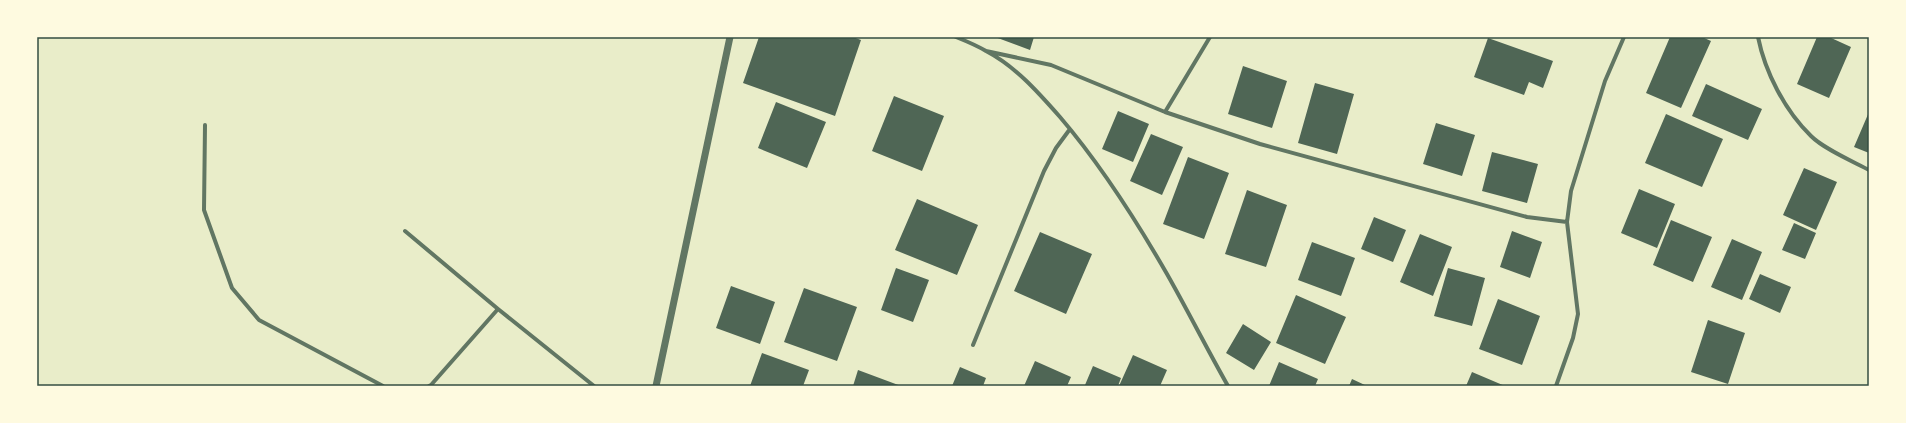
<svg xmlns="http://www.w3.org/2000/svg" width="1906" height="423" font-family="'Public Sans',sans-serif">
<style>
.building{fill:#4f6655}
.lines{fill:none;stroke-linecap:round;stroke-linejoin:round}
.minor{stroke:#617663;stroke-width:4}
.tertiary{stroke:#617663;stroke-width:7}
.neatline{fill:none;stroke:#344e41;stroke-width:1.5}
</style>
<rect width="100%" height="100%" fill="#e9edc9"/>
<path class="building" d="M759 37H853L861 40 835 116 743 83Z
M995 37H1034L1030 50Z
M1670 37H1702L1711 41 1681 108 1646 93Z
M1817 37H1829L1851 47 1829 98 1797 84Z
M1488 38 1553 61 1543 88 1529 82 1524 95 1474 77Z
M1243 66 1287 81 1272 128 1228 114Z
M1315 83 1354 94 1337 154 1298 143Z
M1706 84 1762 109 1748 140 1692 116Z
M894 96 944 116 922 171 872 151Z
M776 102 826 122 807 168 758 148Z
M1118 111 1149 124 1133 162 1102 149Z
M1869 112V153L1854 147Z
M1666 114 1723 139 1702 187 1645 163Z
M1436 123 1475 135 1462 176 1423 164Z
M1151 134 1183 147 1162 195 1130 181Z
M1492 152 1538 164 1527 203 1482 191Z
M1188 157 1229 173 1204 239 1163 224Z
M1804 168 1837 182 1816 230 1783 215Z
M1639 189 1675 204 1657 248 1621 233Z
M1247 190 1287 205 1266 267 1225 254Z
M917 199 978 225 957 275 895 250Z
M1374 217 1406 230 1393 262 1361 249Z
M1671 220 1712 237 1693 282 1653 265Z
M1794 223 1816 233 1805 259 1782 250Z
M1512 231 1542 242 1530 278 1500 267Z
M1040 232 1092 254 1066 314 1014 291Z
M1420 234 1452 247 1433 296 1400 282Z
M1732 239 1762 252 1742 300 1711 287Z
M1312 242 1355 258 1341 296 1298 280Z
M896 268 929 280 913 322 881 310Z
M1448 268 1485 278 1472 326 1434 316Z
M1760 274 1791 287 1780 313 1749 299Z
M731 286 775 302 760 344 716 328Z
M804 288 857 307 837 361 784 342Z
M1296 295 1346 317 1325 364 1276 343Z
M1498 299 1540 316 1522 365 1479 349Z
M1708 320 1745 333 1728 384 1691 372Z
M1243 324 1271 342 1254 370 1226 353Z
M762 353 809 370 803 386H750Z
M1133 355 1167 370 1160 386H1119Z
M1035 361 1071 377 1067 386H1024Z
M1279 362 1318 379 1315 386H1269Z
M1093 366 1121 378 1118 386 1085 385Z
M960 367 986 378 983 386H952Z
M858 370 901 386H853Z
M1472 372 1505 386H1466Z
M1352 379 1367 386H1349Z"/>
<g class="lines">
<path class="minor" d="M956 37C966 41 976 45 986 51 1015 66 1038 92 1060 117 1101 165 1136 220 1167 274 1188 311 1207 349 1228 386
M1758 37C1765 72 1785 111 1811 136 1824 149 1852 161 1869 170
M986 51 1051 65 1165 112 1260 144 1527 217 1567 222
M1165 112 1210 37
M205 125 204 210 232 288 259 320 383 386
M405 231 498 309
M973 345 1044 171 1056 148 1070 129
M429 386 431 385 498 309 594 386
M1556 386 1573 338 1578 314 1567 222 1571 191 1605 81 1624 37"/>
<path class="tertiary" d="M656 386 730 37"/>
</g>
<rect width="1906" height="423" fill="none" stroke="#fefae0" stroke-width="76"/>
<rect x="38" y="38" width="1830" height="347" class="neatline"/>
</svg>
